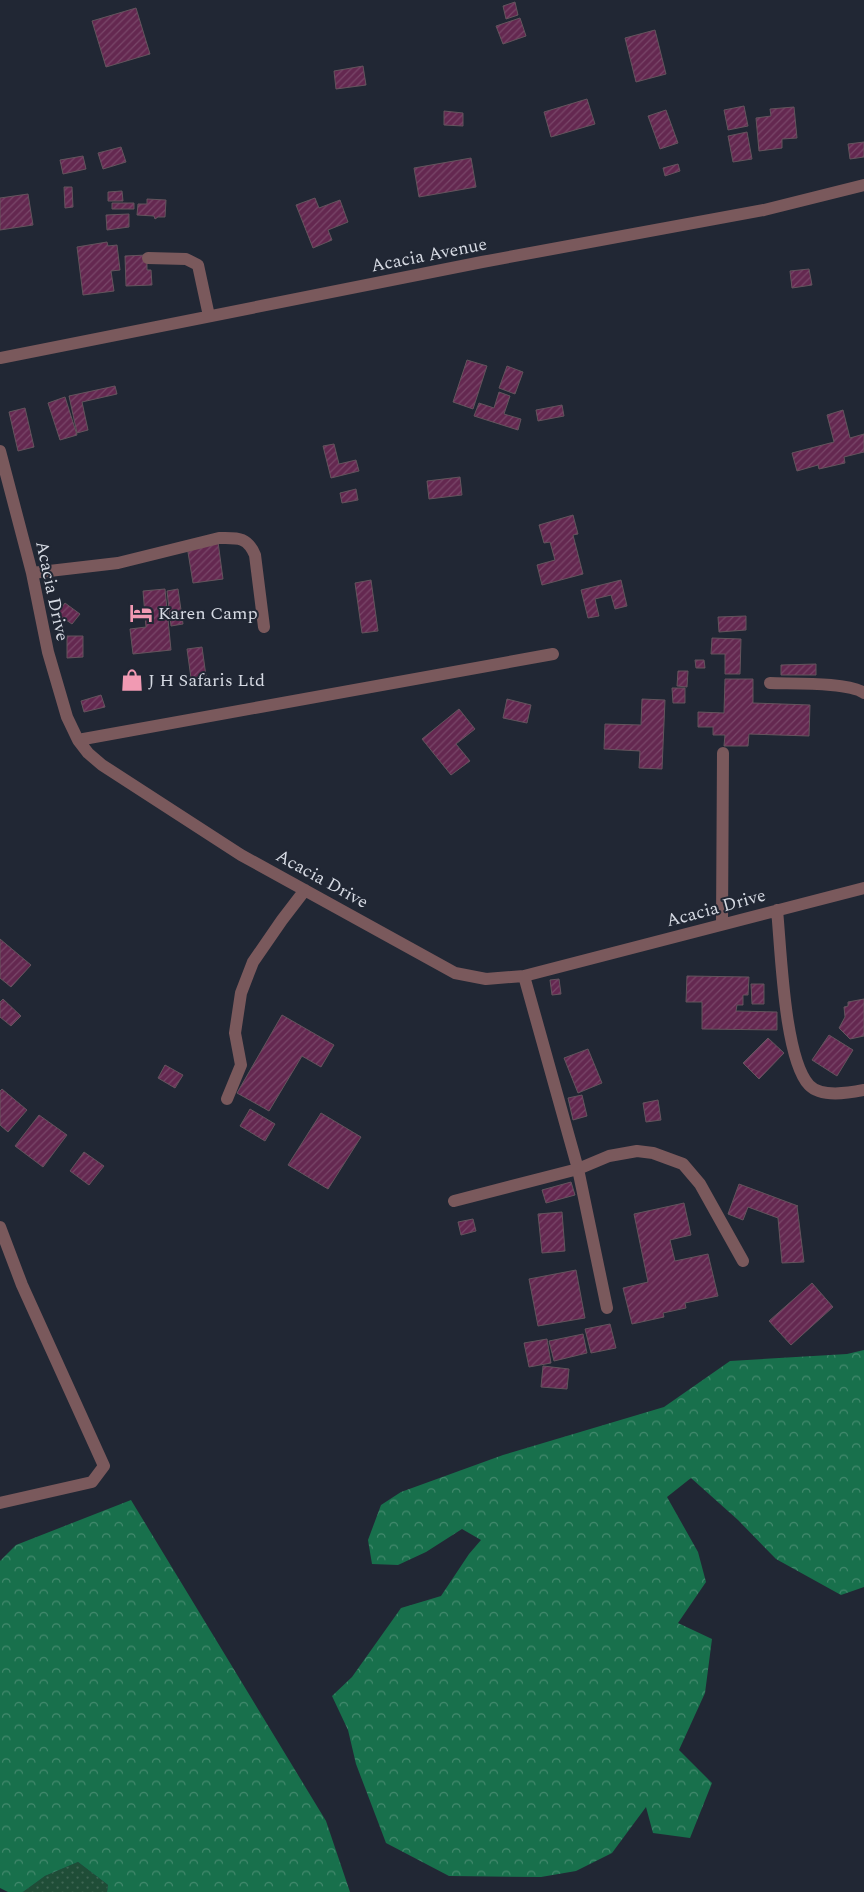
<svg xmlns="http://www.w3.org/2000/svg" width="864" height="1892" font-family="Spectral,serif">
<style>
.grass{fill:url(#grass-dots)}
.forest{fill:url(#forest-crowns)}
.building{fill:url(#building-hatch);stroke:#64545d}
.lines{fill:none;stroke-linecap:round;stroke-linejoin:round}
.minor{stroke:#7a595c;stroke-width:12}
.labels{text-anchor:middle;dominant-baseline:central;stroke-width:4;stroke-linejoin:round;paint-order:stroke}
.street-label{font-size:18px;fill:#d6dae3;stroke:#212734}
.poi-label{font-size:18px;fill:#d6dae3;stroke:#212734;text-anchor:start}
</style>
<defs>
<pattern id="grass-dots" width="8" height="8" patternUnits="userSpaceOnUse" patternTransform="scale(1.25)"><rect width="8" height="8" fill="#1f4d37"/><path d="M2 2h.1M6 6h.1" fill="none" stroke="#3f6654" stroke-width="1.8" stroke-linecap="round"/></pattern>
<pattern id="forest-crowns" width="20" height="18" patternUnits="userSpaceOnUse" patternTransform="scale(1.25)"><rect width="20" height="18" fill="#18704c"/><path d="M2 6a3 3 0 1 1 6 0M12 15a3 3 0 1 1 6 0" fill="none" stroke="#448a6e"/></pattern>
<pattern id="building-hatch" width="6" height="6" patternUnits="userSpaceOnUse" patternTransform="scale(1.25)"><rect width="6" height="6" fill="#642850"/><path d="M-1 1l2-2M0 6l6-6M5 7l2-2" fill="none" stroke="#794769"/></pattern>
</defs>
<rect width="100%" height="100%" fill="#212734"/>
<path class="grass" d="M78 1862 108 1885 107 1892H23L45 1876Z"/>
<path class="forest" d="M864 1350V1587L841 1595 776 1559 738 1520 691 1478 667 1497 698 1552 706 1582 678 1623 712 1639 705 1693 679 1750 712 1783 690 1838 653 1833 646 1807 612 1853 576 1871 541 1877 449 1876 386 1843 356 1764 348 1730 332 1696 352 1677 401 1608 441 1596 469 1554 481 1540 462 1529 426 1552 398 1565 372 1564 368 1540 381 1505 401 1492 503 1455 664 1407 730 1361 847 1354Z
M131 1500 326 1821 350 1892H107L108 1885 78 1862 45 1876 23 1892H8L0 1888V1561L16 1545Z"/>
<path class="building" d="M515 2 518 15 506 19 503 6Z
M136 8 150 54 106 67 92 21Z
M520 18 526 36 503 44 496 26Z
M655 30 666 74 636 82 625 38Z
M363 66 366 85 336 89 334 71Z
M587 99 595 124 551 137 544 112Z
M744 106 748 126 728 130 724 110Z
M794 107 797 138 782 139V148L759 151 756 118 771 116 770 109Z
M666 110 678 143 660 149 648 116Z
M444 111 463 113V126L444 125Z
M747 132 752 159 733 162 728 136Z
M864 142V157L850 159 848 144Z
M121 147 126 162 103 169 98 153Z
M83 156 86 169 63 174 60 160Z
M471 158 476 187 419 197 414 168Z
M678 164 680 171 665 176 663 168Z
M64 187H72L73 207 65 208Z
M122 191 123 201H108V192Z
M28 194 33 225 0 230V198Z
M315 198 319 208 340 200 348 222 328 230 332 240 313 248 296 205Z
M147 199 166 200 165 217H158L155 219 154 216 137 215 138 204H147Z
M112 203H134V209H112Z
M129 214V227L107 230 106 215Z
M107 242 108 246 117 245 120 270 111 271 114 291 83 295 77 247Z
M147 255V270H151L152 285 126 286 125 256Z
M809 269 812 285 792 288 790 271Z
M467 360 487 366 473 409 453 402Z
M507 366 523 372 515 394 499 388Z
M115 386 117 394 82 402 88 430 77 433 69 396Z
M499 392 510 396 504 414 521 419 518 430 474 416 479 403 494 408Z
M65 397 77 435 60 440 48 403Z
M562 405 564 416 538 421 536 410Z
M25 408 34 447 18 451 9 412Z
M843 410 850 438 864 434V452L844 457 845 463 819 469 818 465 797 471 792 453 834 442 827 415Z
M334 444 339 464 356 460 359 471 331 478 323 446Z
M460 477 462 495 429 499 427 481Z
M356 489 358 500 342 503 340 493Z
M573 515 578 534 573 535 583 574 542 585 537 565 555 560 550 542 544 543 539 525Z
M218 542 223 579 193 583 187 546Z
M371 580 378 631 362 633 355 583Z
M621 580 627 606 615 609 611 595 595 599 599 616 588 618 581 590Z
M165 589 171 650 133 654 130 629 146 627 143 591Z
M178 589 183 624 171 626 167 591Z
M65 603 80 614 72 624 57 614Z
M746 616V630L719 632 718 617Z
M67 636H83V657L67 658Z
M712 638 741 639 740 674H725V654H711Z
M202 647 206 676 191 678 187 649Z
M695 660H704L705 668H696Z
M816 664V675H781V665Z
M678 671H688L687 687 677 686Z
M725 679H753V703L810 705 809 736 749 734 748 746H724L725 735H713V727H698V712L724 713Z
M672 688H685V703H673Z
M101 695 105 707 84 712 81 701Z
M507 699 531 705 527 723 503 718Z
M642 699 665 700 662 769 639 768 640 751 604 749 605 724 641 725Z
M459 709 475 729 456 744 470 761 451 775 422 739Z
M0 939 31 965 11 987 0 978Z
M687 976 749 977 748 995H743V1005H737L736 1011 777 1012V1030L702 1029V1002H686Z
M559 979 561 994 552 995 550 980Z
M751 984H764V1004H752Z
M3 999 21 1016 11 1026 0 1017V1002Z
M864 999V1036L850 1039 839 1028 845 1017 844 1007 848 1006V1002Z
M282 1015 334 1045 321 1067 302 1056 269 1111 237 1093Z
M829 1035 853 1050 837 1076 812 1060Z
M768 1038 784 1053 759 1079 743 1063Z
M588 1049 602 1083 578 1093 564 1058Z
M165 1065 183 1075 175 1088 158 1078Z
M2 1089 27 1110 8 1132 0 1125V1091Z
M582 1095 587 1116 573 1120 568 1098Z
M658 1100 661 1120 646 1122 643 1103Z
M250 1109 275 1124 265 1141 240 1126Z
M321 1113 361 1137 328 1189 288 1165Z
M39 1115 67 1135 43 1167 15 1146Z
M84 1152 104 1166 89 1185 70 1171Z
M571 1182 575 1195 546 1203 542 1190Z
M739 1184 798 1206H797L804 1262 782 1263 778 1218 748 1207 743 1220 728 1214Z
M684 1203 691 1235 670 1240 675 1261 708 1254 718 1296 685 1303 686 1308 663 1313 664 1317 632 1324 623 1288 648 1282 634 1214Z
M562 1212 565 1251 542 1253 538 1214Z
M473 1219 476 1231 461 1235 458 1222Z
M576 1270 585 1318 538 1326 529 1279Z
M812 1283 833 1307 791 1345 769 1321Z
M610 1324 616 1348 591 1353 585 1329Z
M583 1334 587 1353 554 1361 549 1341Z
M547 1339 551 1363 529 1367 524 1343Z
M543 1366 569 1369 567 1389 541 1387Z"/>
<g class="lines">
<path class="minor" d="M148 258 186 259 198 265 209 316
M0 358 482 262 764 210 864 185
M0 451 32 573 48 652 67 717 78 740 88 753 102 765 241 855 455 973 486 979 524 976 864 888
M32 573 118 563 219 538C237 538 247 536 255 555L264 627
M770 683C791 684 849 682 864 693
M78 740 553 654
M777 910C781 949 784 1058 809 1085 821 1098 849 1093 864 1090
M722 924 723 753
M524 976 578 1169 607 1308
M227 1099 241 1065 235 1033 241 993 253 962 282 920 305 890
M454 1201 578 1169 609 1156 637 1151 653 1153 683 1164 700 1184 743 1261
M0 1227 22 1285 104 1466 92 1482 0 1503"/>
</g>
<defs>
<symbol id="hotel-bare" viewBox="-9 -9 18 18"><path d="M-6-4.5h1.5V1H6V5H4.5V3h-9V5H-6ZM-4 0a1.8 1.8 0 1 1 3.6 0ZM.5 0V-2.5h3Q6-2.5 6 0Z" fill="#f19ab3" stroke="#212734" stroke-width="2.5" paint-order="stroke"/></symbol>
<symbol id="shop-bare" viewBox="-9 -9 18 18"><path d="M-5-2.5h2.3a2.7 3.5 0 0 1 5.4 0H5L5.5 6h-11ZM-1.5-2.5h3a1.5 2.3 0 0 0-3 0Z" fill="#f19ab3" stroke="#212734" stroke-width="2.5" paint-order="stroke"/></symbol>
</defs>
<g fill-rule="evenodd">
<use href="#hotel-bare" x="125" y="597" width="32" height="32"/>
<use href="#shop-bare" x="116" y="664" width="32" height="32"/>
</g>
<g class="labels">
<g class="street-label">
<text transform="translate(429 255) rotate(-11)">Acacia Avenue</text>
<text transform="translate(52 591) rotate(78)">Acacia Drive</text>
<text transform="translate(322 879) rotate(29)">Acacia Drive</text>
<text transform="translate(716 908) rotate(-15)">Acacia Drive</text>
</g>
<g class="poi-label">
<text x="158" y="613">Karen Camp</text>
<text x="148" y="680">J H Safaris Ltd</text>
</g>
</g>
</svg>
